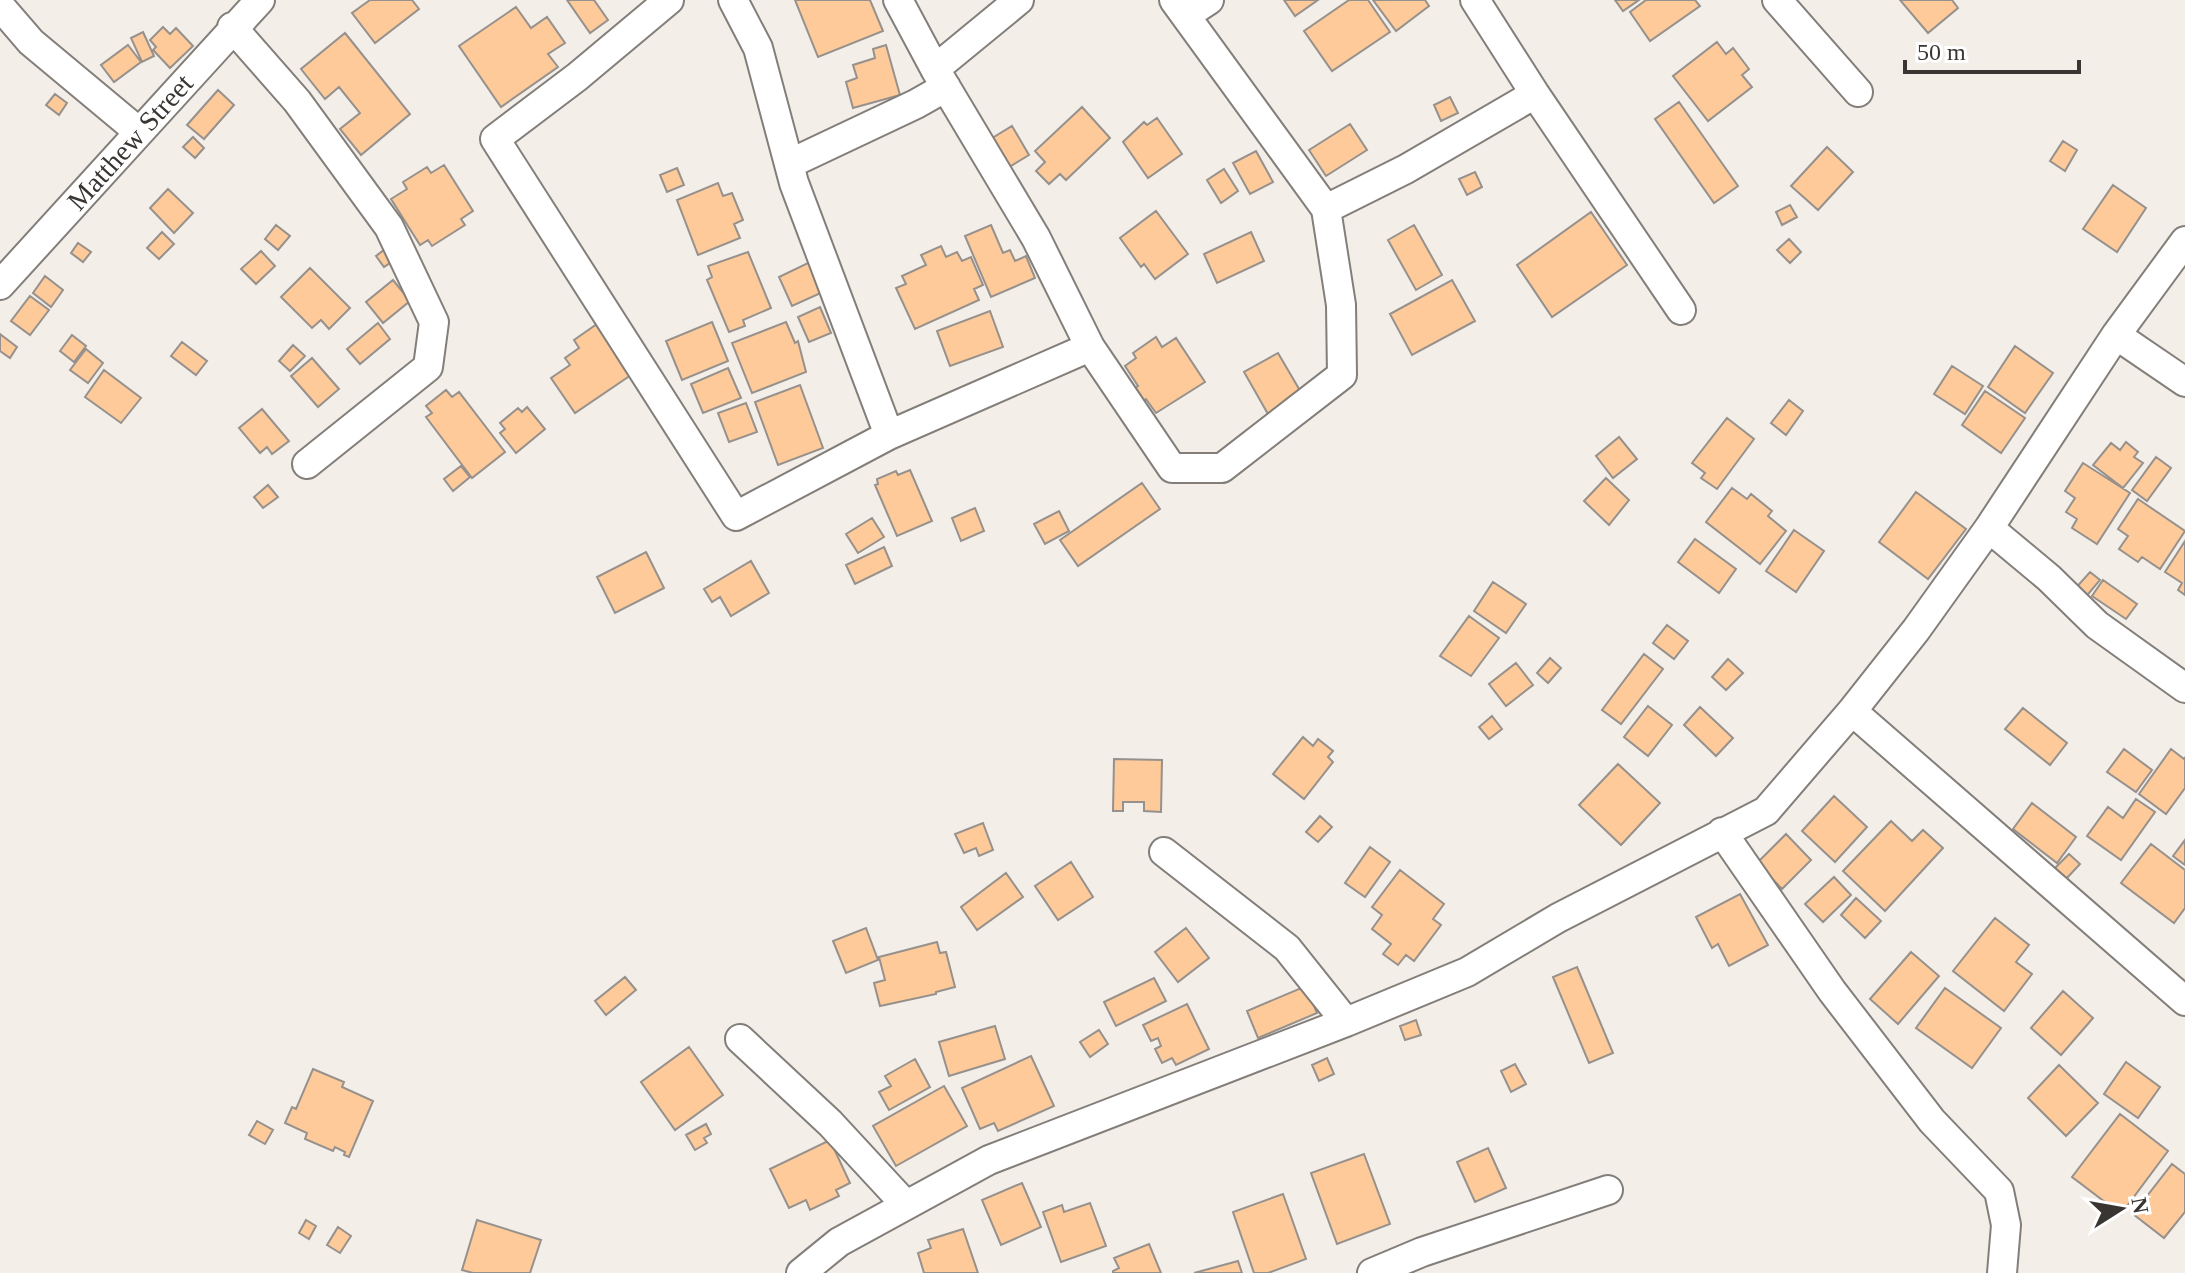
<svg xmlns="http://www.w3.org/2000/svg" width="2185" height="1273" font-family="'Times New Roman',serif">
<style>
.building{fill:#feca99;stroke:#96918c;stroke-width:2}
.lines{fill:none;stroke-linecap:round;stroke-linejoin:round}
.minor-casing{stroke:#837e79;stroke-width:32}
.minor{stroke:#fff;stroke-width:28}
.labels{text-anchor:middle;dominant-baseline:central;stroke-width:6;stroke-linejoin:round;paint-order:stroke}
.street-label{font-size:28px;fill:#383533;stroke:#fff}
</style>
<rect width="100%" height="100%" fill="#f4eee9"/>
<path class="building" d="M370 0H412L419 9 375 43 352 13Z
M567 0H594L608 20 590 33Z
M795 0H870L883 31 818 57Z
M1284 0H1318L1295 16Z
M1349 0H1368L1390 32 1332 71 1304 31Z
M1373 0H1425L1429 6 1396 31Z
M1615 0H1639L1623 11Z
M1646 0H1695L1700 6 1650 41 1630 12Z
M1900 0H1952L1958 8 1928 33Z
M516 7 531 28 547 17 565 43 548 54 558 67 501 107 459 46Z
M163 27 170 34 176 28 193 46 170 68 153 50 156 47 150 40Z
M143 32 154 56 142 62 131 38Z
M345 33 410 114 361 155 340 129 360 113 339 87 325 99 301 69Z
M1717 42 1726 54 1733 48 1749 69 1742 75 1752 87 1708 121 1673 76Z
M128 45 141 62 114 82 101 65Z
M886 45 900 95 853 108 846 82 857 78 853 65 875 58 873 49Z
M218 90 234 105 204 139 187 125Z
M55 94 67 103 59 115 46 105Z
M1450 97 1458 113 1441 121 1434 105Z
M1679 102 1738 186 1714 203 1655 119Z
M1082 107 1110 138 1066 180 1060 174 1049 184 1036 171 1045 162 1035 151Z
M1157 118 1182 154 1148 178 1123 142 1144 122 1147 125Z
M1350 124 1367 150 1326 176 1309 150Z
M1012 126 1029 155 1006 169 989 140Z
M193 137 204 148 195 158 183 147Z
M2063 141 2077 150 2065 171 2050 161Z
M1827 147 1853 172 1818 210 1791 186Z
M1256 151 1273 182 1250 194 1233 163Z
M444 165 473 211 461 219 465 225 432 246 428 240 420 245 391 199 407 189 403 182 427 167 431 173Z
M677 168 684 185 667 192 660 175Z
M1224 169 1238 191 1221 203 1207 180Z
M1475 172 1482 187 1467 195 1459 179Z
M718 183 723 196 732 193 743 220 734 224 740 238 698 255 677 200Z
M2113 185 2146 208 2117 252 2083 229Z
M168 189 193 213 174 233 150 208Z
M1790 205 1797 217 1782 225 1776 212Z
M1156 211 1188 254 1155 279 1144 264 1141 267 1120 238Z
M1591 212 1627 265 1552 317 1517 265Z
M276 225 290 236 278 250 265 239Z
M991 225 1003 253 1010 250 1015 261 1026 256 1035 278 991 297 965 236Z
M1414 225 1442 275 1416 290 1388 240Z
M162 232 174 244 159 259 147 248Z
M1251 232 1264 261 1217 283 1204 254Z
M1789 239 1801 252 1790 263 1777 250Z
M78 243 91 252 83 262 71 253Z
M389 246 397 258 384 267 376 256Z
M941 246 946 257 957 252 962 261 971 257 983 285 974 289 979 300 915 329 896 288 906 284 902 276 926 265 921 255Z
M261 251 275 266 256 284 241 269Z
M748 252 771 308 743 320 745 326 729 332 707 280 712 277 708 266Z
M810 262 823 292 792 306 779 277Z
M310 268 350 308 329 329 321 320 312 328 281 297Z
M45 276 63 290 51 307 33 293Z
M393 280 410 301 383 323 366 302Z
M1452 280 1475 321 1412 355 1390 314Z
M30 296 49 310 30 335 11 321Z
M820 307 831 333 809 342 798 317Z
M990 311 1003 347 950 366 937 331Z
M712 322 728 361 682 380 666 341Z
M786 322 795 343 798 341 806 372 752 393 732 343Z
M378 323 390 339 360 364 347 349Z
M597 324 631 375 575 413 551 378 570 365 565 358 579 348 574 340Z
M0 334 17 347 10 358 0 351Z
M72 335 86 346 74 362 60 351Z
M1156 337 1162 347 1176 338 1205 382 1156 413 1146 399 1140 403 1131 390 1138 386 1125 366 1136 358 1133 353Z
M182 342 207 361 196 375 171 356Z
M293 345 305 356 290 371 279 361Z
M2015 346 2053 373 2025 413 1988 387Z
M86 349 103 363 88 383 70 370Z
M1278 353 1302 394 1268 414 1244 372Z
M312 358 339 389 318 407 291 376Z
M1952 366 1983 386 1965 414 1934 394Z
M728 368 741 398 703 413 691 384Z
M104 370 141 398 121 423 85 397Z
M800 385 823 448 778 465 755 402Z
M446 390 452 397 459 392 505 452 472 478 426 417 432 413 426 406Z
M1985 391 2025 418 2001 453 1962 425Z
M1789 400 1803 411 1786 435 1771 423Z
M746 403 757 432 729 442 718 413Z
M527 407 545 429 516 453 500 433 505 429 500 423 518 408 522 412Z
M262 409 289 441 272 454 267 447 260 453 239 428Z
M1727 418 1754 439 1717 489 1701 478 1705 473 1692 463Z
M1619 437 1637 459 1613 478 1596 456Z
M2126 442 2138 452 2134 457 2143 463 2123 488 2093 465 2111 443 2120 450Z
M2156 457 2171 468 2147 501 2132 490Z
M2083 463 2130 493 2097 544 2072 528 2077 519 2066 512 2075 498 2065 491Z
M461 466 470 477 453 491 444 479Z
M910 470 932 521 897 536 875 485 878 484 877 479 896 471 898 475Z
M1606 478 1629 500 1609 525 1584 501Z
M1142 483 1160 509 1078 566 1060 540Z
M268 485 278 497 263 508 254 497Z
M1732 488 1747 499 1751 494 1772 511 1768 516 1786 531 1760 564 1706 522Z
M1916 492 1966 529 1928 579 1879 542Z
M2138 499 2185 531 2160 569 2142 557 2138 562 2119 549 2128 536 2118 529Z
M975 508 984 531 961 541 952 518Z
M1059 511 1069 531 1045 544 1034 524Z
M872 518 884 537 858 553 846 534Z
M1794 530 1824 551 1796 592 1766 571Z
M1695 539 1736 569 1719 593 1678 562Z
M2185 541V595L2178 590 2182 583 2165 572Z
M884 547 892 566 855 584 846 565Z
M646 552 664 588 615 613 597 577Z
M751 561 769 593 731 616 720 597 712 602 704 589Z
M2090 572 2100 580 2084 599 2074 590Z
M2103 580 2137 604 2126 619 2092 596Z
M1493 582 1526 604 1506 633 1474 611Z
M1469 616 1499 638 1471 676 1440 656Z
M1667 625 1688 641 1674 659 1653 643Z
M1644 654 1663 669 1621 724 1602 710Z
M1550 658 1561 668 1548 683 1537 673Z
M1728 659 1743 673 1726 690 1712 677Z
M1516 663 1533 685 1506 706 1489 684Z
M1648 706 1672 725 1648 756 1624 737Z
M1700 707 1733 738 1716 756 1684 725Z
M2023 708 2067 743 2050 765 2005 729Z
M1492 716 1502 729 1489 739 1479 727Z
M1303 737 1313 746 1318 739 1333 751 1328 757 1333 762 1304 799 1273 774Z
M2124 749 2152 770 2136 792 2107 772Z
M2171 749 2184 759 2185 757V788L2166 814 2139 794Z
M1114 759 1162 760 1161 812 1144 811V802H1123V811H1113Z
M1618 764 1660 803 1621 845 1579 805Z
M1834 796 1867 827 1835 862 1802 831Z
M2136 799 2155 812 2121 860 2087 836 2108 807 2123 818Z
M2032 803 2076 837 2057 863 2013 829Z
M1320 816 1332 827 1318 842 1306 832Z
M1891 821 1912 841 1923 830 1943 848 1885 911 1843 871Z
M983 823 993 850 979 856 976 848 964 853 955 834Z
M1786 834 1811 860 1782 889 1757 863Z
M2185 840V865L2173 856Z
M2151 844 2185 870V908L2174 923 2121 883Z
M1370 847 1390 862 1365 897 1345 883Z
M2069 854 2080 864 2066 879 2055 868Z
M1071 862 1093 897 1058 920 1035 886Z
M1400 870 1444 904 1433 919 1441 925 1414 961 1406 955 1398 965 1383 954 1391 944 1372 929 1382 915 1372 907Z
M1006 873 1023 897 977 930 961 907Z
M1834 877 1851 895 1823 922 1805 904Z
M1740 894 1768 945 1729 966 1718 944 1712 948 1696 917Z
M1856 898 1881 921 1865 938 1841 915Z
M1995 918 2029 945 2016 962 2032 974 2004 1011 1953 971Z
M866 928 878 960 846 973 833 941Z
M1186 928 1209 958 1178 982 1155 952Z
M937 942 940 953 946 952 955 987 936 992V994L880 1006 874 983 885 980 879 957Z
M1911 952 1939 976 1898 1024 1870 999Z
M1577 967 1613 1053 1589 1063 1553 977Z
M625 977 636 990 606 1015 595 1001Z
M1154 978 1166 1001 1116 1026 1104 1002Z
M1306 986 1317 1013 1258 1038 1247 1011Z
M1945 988 2001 1028 1972 1068 1916 1028Z
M2063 991 2093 1018 2061 1055 2031 1028Z
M1187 1004 1209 1049 1176 1065 1172 1058 1162 1063 1155 1049 1161 1046 1158 1038 1151 1041 1143 1025Z
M1416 1020 1421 1035 1405 1040 1400 1026Z
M995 1026 1005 1059 949 1076 939 1042Z
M1099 1030 1108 1044 1090 1057 1080 1042Z
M689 1047 723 1095 675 1130 641 1082Z
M1031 1056 1054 1106 998 1131 994 1123 980 1129 962 1088Z
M1327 1058 1334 1074 1319 1081 1312 1065Z
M915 1059 930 1087 889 1110 879 1092 891 1086 885 1076Z
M2126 1062 2160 1087 2138 1118 2104 1094Z
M1515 1064 1526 1084 1511 1092 1501 1071Z
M2059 1065 2098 1103 2066 1136 2028 1098Z
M313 1069 344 1082 342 1087 373 1101 349 1157 344 1155 345 1152 335 1147 333 1151 305 1139 307 1133 285 1123 292 1107 296 1109Z
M944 1086 967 1126 896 1166 873 1126Z
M2120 1114 2168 1151 2121 1214 2072 1177Z
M257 1121 273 1130 265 1144 249 1135Z
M706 1124 711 1134 704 1138 707 1143 695 1150 686 1135Z
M830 1140 850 1183 836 1190 839 1196 810 1210 806 1200 789 1208 770 1169Z
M1488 1148 1506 1188 1475 1202 1457 1162Z
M1364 1154 1390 1224 1337 1244 1311 1173Z
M2172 1164 2185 1174V1212L2164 1238 2133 1214Z
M1022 1183 1041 1227 1001 1245 982 1200Z
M1283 1194 1306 1259 1268 1273H1254L1233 1212Z
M1090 1203 1106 1246 1061 1262 1043 1212 1062 1205 1064 1212Z
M306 1220 316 1226 309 1239 299 1233Z
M477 1220 541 1240 530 1273H473L462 1270Z
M338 1227 351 1236 340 1253 327 1245Z
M963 1229 978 1273H924L918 1253 931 1248 928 1240Z
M1149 1244 1161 1273H1113V1271L1119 1268 1114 1258Z
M1238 1261 1242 1273H1194Z"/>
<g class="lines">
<defs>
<path id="minor" d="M669 0 577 77 495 139 736 516 889 435 1090 347
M733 0 758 48 794 183 889 435
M898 0 935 69 1036 238 1090 347 1172 468H1222L1342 375 1341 305 1326 209
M1174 0 1326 209 1406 169 1535 94
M1475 0 1535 94 1681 310
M1777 0 1858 92
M0 6 31 42 139 132
M1186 15 1209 0
M232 27 297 101 389 227 434 322 428 367 307 464
M935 69 1019 0
M789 164 916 104 946 87
M0 285 260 0
M2116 335 2185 382
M1989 528 2049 578 2097 625 2185 688
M1852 711 2185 1001
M1722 832 1832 991 1932 1121 1999 1191 2006 1225 2002 1273
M1164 852 1287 948 1346 1022
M740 1039 830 1123 905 1204
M801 1273 839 1242 989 1160 1346 1022 1467 972 1558 918 1766 811 1852 711 1916 630 1989 528 2116 335 2185 241
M1372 1273 1422 1252 1608 1190"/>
</defs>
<use href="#minor" class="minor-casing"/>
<use href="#minor" class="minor"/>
</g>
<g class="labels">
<g class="street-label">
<text transform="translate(130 142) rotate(-48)">Matthew Street</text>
</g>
</g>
<g transform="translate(2121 1209) rotate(79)" stroke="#ffffff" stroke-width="6" paint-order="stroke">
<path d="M0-6L14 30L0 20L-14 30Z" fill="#383533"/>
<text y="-12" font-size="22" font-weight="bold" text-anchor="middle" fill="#383533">N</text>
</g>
<path d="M1905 60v12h174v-12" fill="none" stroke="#383533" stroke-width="4"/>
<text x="1917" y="60" font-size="24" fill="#383533" stroke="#ffffff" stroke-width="6" paint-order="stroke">50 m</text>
</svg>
